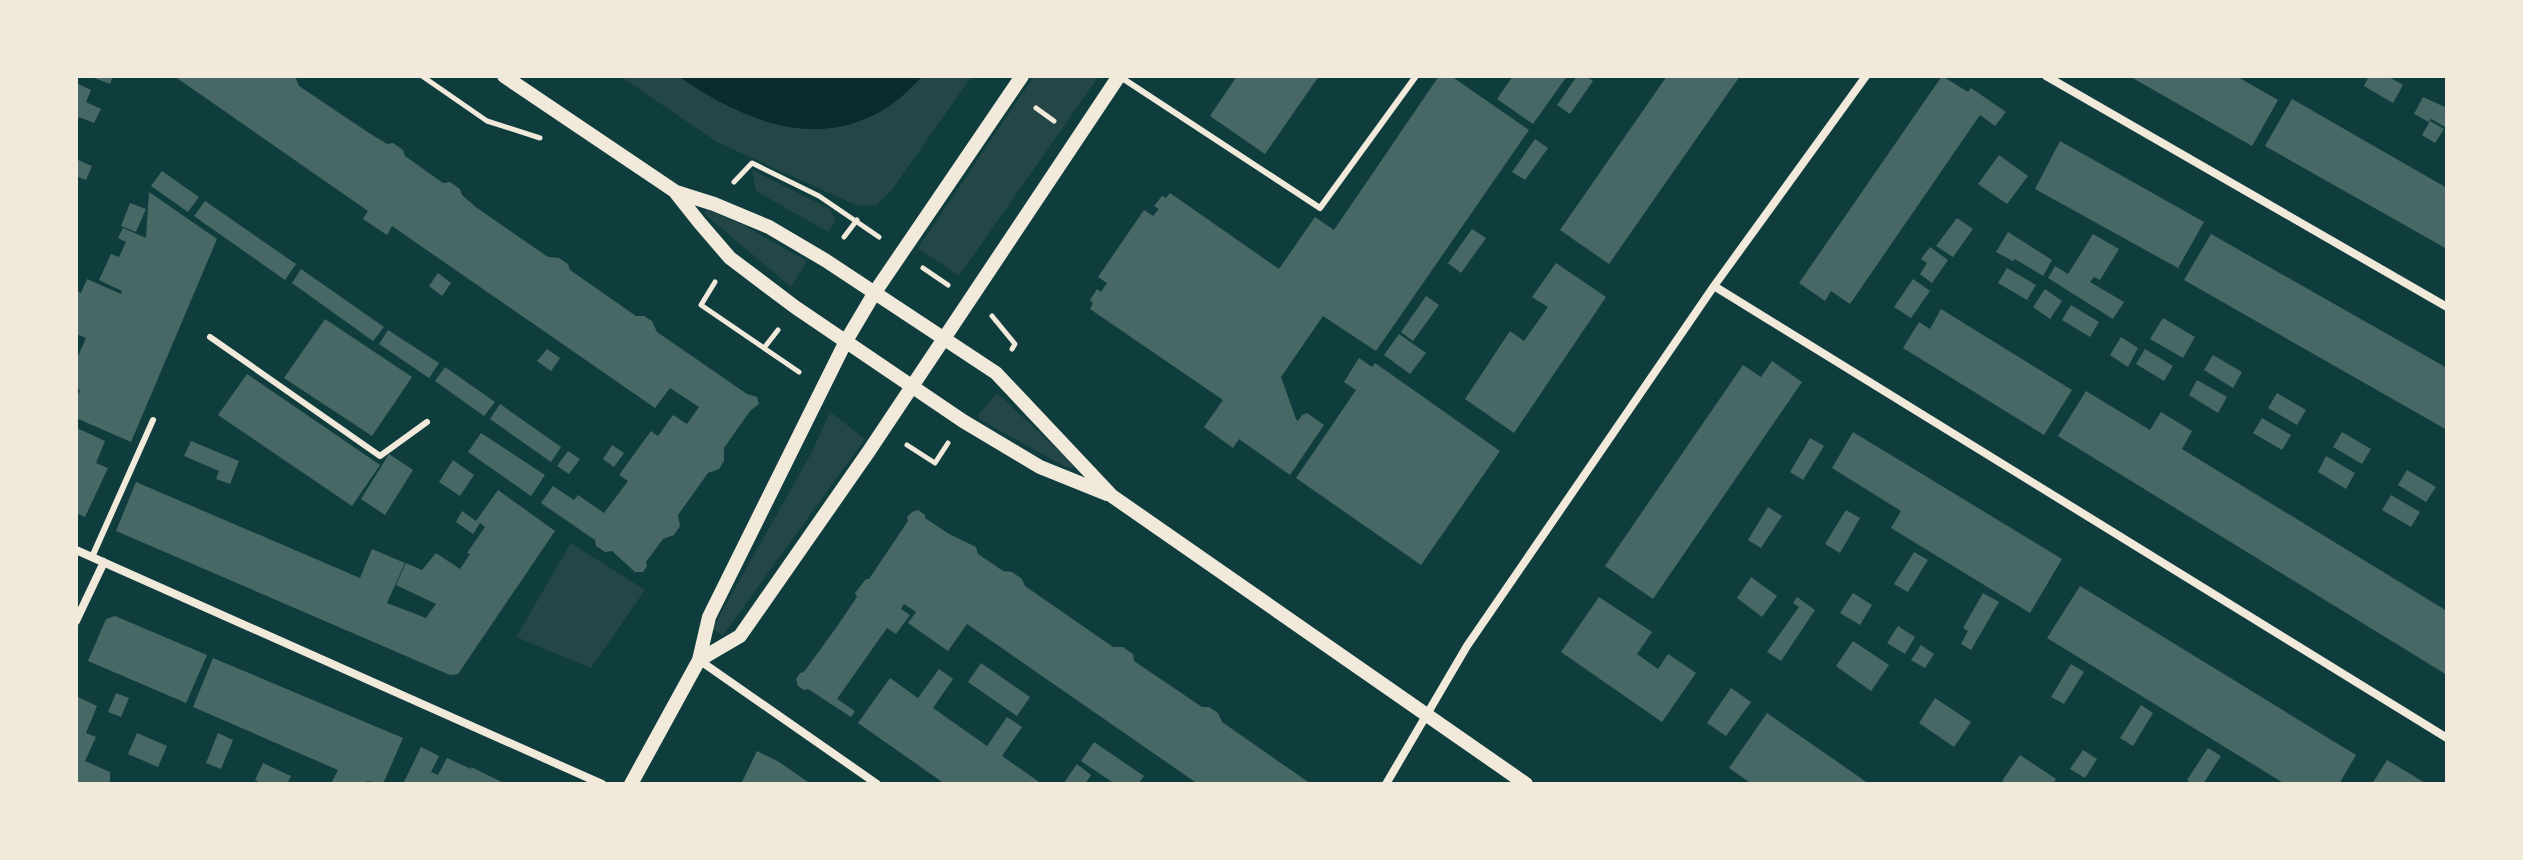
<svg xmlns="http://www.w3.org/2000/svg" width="2523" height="860" font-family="Literata,serif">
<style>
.green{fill:#244646}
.water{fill:#0a2a2b}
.building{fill:#486865}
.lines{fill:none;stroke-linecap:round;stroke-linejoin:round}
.path{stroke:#f1e9da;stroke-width:5}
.service{stroke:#f1e9da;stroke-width:6}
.minor{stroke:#f1e9da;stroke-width:8}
.tertiary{stroke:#f1e9da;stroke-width:14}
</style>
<rect width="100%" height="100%" fill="#0f3d3e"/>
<path class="green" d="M620 76H972L891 191 876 205 858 206 717 142Z
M1034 76H1099L959 276 918 248Z
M752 170 830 209 836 221 828 232 756 191Z
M707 209 743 225 807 261 791 287 707 216 704 212Z
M997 393 1069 460 1075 468 1066 467 979 419V414Z
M830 412 865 439 723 635 712 629 812 452Z
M571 543 645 590 591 668 516 637Z"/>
<path class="water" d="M678 76H923C913 85 903 97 891 105 818 154 742 120 678 76Z"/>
<path class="building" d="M89 76H113L110 84Z
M174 76H295L299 86 369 133 387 144 393 143 403 150 405 156 443 183 450 182 460 189 462 195 477 208 548 257 559 258 568 264 570 270 636 316H644L652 321 657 332 747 394 757 397 759 404 750 411 724 448V461L719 469 708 473 678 515 680 526 674 535 663 539 646 562 647 566 643 572H635L612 551 605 552 596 546 595 540 541 503 553 486 574 500 578 495 604 513 628 481 619 475 651 431 658 436 673 415 687 424 699 407 670 388 655 408 392 226 387 235 363 219 368 211Z
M1237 76H1319L1265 154 1210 116Z
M1439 76H1451L1529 130 1376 351 1323 316 1281 377 1296 419 1298 421 1302 415 1307 413 1324 425 1290 475 1239 439 1233 448 1204 427 1223 400 1090 309 1093 303 1090 300 1097 289 1101 292 1107 283 1098 277 1144 210 1153 216 1159 209 1154 206 1162 196 1166 198 1170 193 1279 269 1315 217 1334 230Z
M1513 76H1567L1533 124 1497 99Z
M1577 76H1586L1593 81 1570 114 1557 105Z
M1667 76H1740L1609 264 1560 230Z
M1942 76 1968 92 1971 88 2006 112 1995 126 1980 115 1850 304 1831 291 1825 301 1799 283Z
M2129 76H2236L2278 100 2252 146Z
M2369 76H2387L2403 85 2393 103 2364 86Z
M76 83 91 90 86 102 101 109 94 123 79 117 76 125Z
M2423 97 2447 108V128L2431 119 2434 114 2429 122 2414 114Z
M2292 99 2447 188V249L2265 146Z
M2430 121 2444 129 2435 143 2422 135Z
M1535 139 1548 148 1525 180 1512 172Z
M2060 141 2204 222 2178 268 2035 189Z
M1999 155 2028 176 2007 204 1978 184Z
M76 159 92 166 86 180 76 176Z
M162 171 199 197 188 212 151 186Z
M149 192 217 239 131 442 76 418V401L80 390 76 388V361L86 338 76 334V291L81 293 87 279 121 294 122 291 99 280 111 254 119 257 126 242 118 238 123 228 146 238Z
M205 201 296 264 285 280 194 216Z
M130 203 146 209 136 232 121 226Z
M1957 218 1973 229 1953 257 1936 246Z
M1472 229 1486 238 1461 273 1448 263Z
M2008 232 2052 260 2043 276 2015 259 2013 261 1996 252Z
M2093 234 2119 249 2100 280 2094 277 2090 282 2124 302 2113 319 2048 278 2055 266 2068 274Z
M2211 234 2447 368V430L2184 280Z
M1930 247 1948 260 1932 283 1920 274 1927 263 1921 259Z
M1556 263 1606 297 1514 433 1465 399 1510 331 1524 341 1548 307 1532 297Z
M2007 268 2036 285 2027 300 1998 283Z
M301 269 384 327 373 341 292 283Z
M438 273 451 283 442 296 429 286Z
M1913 279 1930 291 1911 318 1894 307Z
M2045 289 2062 301 2050 319 2033 307Z
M1426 296 1439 305 1413 341 1401 332Z
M2071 305 2099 322 2090 337 2062 320Z
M1941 309 2072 390 2044 435 1903 348 1919 322 1930 329Z
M2163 318 2195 337 2183 358 2150 339Z
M325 319 412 377 372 436 284 378Z
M388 330 439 363 429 378 379 344Z
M1399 334 1426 353 1410 374 1384 355Z
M2121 337 2138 348 2128 367 2110 355Z
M547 349 560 358 551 371 537 361Z
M2145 349 2173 366 2164 381 2136 364Z
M2213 355 2242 372 2233 388 2204 370Z
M1359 358 1372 367 1375 363 1500 451 1421 565 1296 478 1356 390 1344 382Z
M1772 361 1802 382 1653 599 1605 566 1743 365 1761 377Z
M445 367 495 402 484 416 435 381Z
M247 374 380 465 352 506 218 415Z
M2197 380 2227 397 2218 413 2189 395Z
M2086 391 2150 430 2161 412 2192 431 2182 449 2447 611V675L2058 436Z
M2277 393 2306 410 2297 425 2268 408Z
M500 404 561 447 551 462 490 419Z
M2262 418 2291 435 2282 450 2253 433Z
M77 428 105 441 96 463 108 468 85 517 76 513Z
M1853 432 2062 559 2030 613 1891 528 1901 511 1832 468Z
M2342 432 2371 449 2362 464 2333 447Z
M481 433 545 475 531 496 468 452Z
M1810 438 1824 446 1803 480 1790 472Z
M191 441 239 461 230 484 216 479 219 471 184 456Z
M612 445 624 453 614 467 603 459Z
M568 451 580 459 569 474 557 466Z
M389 454 413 470 385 515 361 499Z
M2326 456 2355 473 2346 489 2318 472Z
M453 460 474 475 460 496 439 482Z
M2407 470 2436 487 2426 502 2398 485Z
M136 482 360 578 372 549 405 563 387 603 426 618 436 604 396 585 406 563 422 570 436 553 460 569 470 554 467 553 485 527 480 523 473 534 456 522 462 511 476 521 498 490 555 531 458 674 450 675 116 531Z
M2391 495 2420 512 2411 527 2382 510Z
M1768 507 1782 516 1761 548 1748 540Z
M918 510 925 515V518L949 534 976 547 978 554 1003 571 1012 572 1022 579 1025 586 1113 647H1123L1133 654 1134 661 1202 707H1209L1218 713 1222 722 1311 784H1198L967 624 948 651 908 623 916 612 904 604 901 609 910 615 896 634 887 628 837 699 855 711 851 717 808 689 804 690 798 686 796 679 800 673 804 672 838 625 857 597 855 593 866 579H869L908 521 907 517 912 512Z
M1846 510 1860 518 1840 553 1825 544Z
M1914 552 1928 560 1908 592 1894 584Z
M1751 577 1777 596 1762 617 1737 598Z
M2080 586 2356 755 2339 784H2285L2047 638Z
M1853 593 1872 605 1860 625 1840 613Z
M1983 593 1999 602 1971 650 1961 644 1968 631 1963 628Z
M1599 597 1652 632 1637 654 1658 669 1668 654 1696 673 1662 722 1561 652Z
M1797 597 1815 610 1781 661 1767 652 1799 607 1793 603Z
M115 616 207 655 186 703 88 661 106 619Z
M1898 626 1915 637 1905 654 1887 643Z
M1853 641 1889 665 1871 691 1836 666Z
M1921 645 1934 654 1925 668 1911 660Z
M213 658 403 738 383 784 367 781 366 784H331L338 770 193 707Z
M981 663 1030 697 1017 716 968 682Z
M2071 664 2084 672 2064 704 2051 697Z
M939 669 953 679 933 708 987 746 1007 717 1022 727 1002 756 1042 784H945L858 723 890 678 918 698Z
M1731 688 1751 702 1726 736 1707 723Z
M116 693 129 698 121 717 108 712Z
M76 696 97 706 86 733 96 737 85 761 110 772V784H76Z
M1935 698 1971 722 1954 747 1919 723Z
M2141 705 2153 713 2133 746 2120 738Z
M1767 713 1852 772 1869 784H1752L1729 768Z
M137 733 167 746 158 767 128 754Z
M218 733 233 740 221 769 206 763Z
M1094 742 1144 776 1138 784H1115L1081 761Z
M421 747 439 756 431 772 438 775 447 758 471 769V767L506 784H403Z
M2208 748 2221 756 2203 784H2192L2187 780Z
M2083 750 2097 759 2085 778 2070 769Z
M757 751 779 762 811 784H741Z
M2020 755 2056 779 2053 784H2006L2002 781Z
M2387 760 2427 784H2372Z
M263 763 291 776 287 784H263L255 780Z
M1077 764 1091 775 1085 784H1063Z"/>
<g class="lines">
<path class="path" d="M422 76 487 121 540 138
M1036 108 1054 121
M734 182 752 163 819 196 879 237
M844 237 857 220
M923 268 948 285
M715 282 701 305 799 372
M992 316 1015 344 1012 349
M764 348 778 330
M907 445 935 463 948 443"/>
<path class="service" d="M1119 76 1320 208 1416 76
M210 337 380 456 427 422
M92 557 153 420"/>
<path class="minor" d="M2046 76 2447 307
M1714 286 2447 738
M76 550 602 784
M76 621 104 562
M699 660 877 784
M1386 784 1467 646 1714 286 1866 76"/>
<path class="tertiary" d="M504 76 676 192 714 204 769 227 825 260 996 373 1112 496 1526 784
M676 193 699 222 730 258 795 307 963 421 1040 467 1107 494
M699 660 740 636 869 451 1119 76
M631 784 699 660 709 617 846 341 875 292 1022 76"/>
</g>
<rect width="2523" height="860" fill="none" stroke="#f1e9da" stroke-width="156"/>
</svg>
